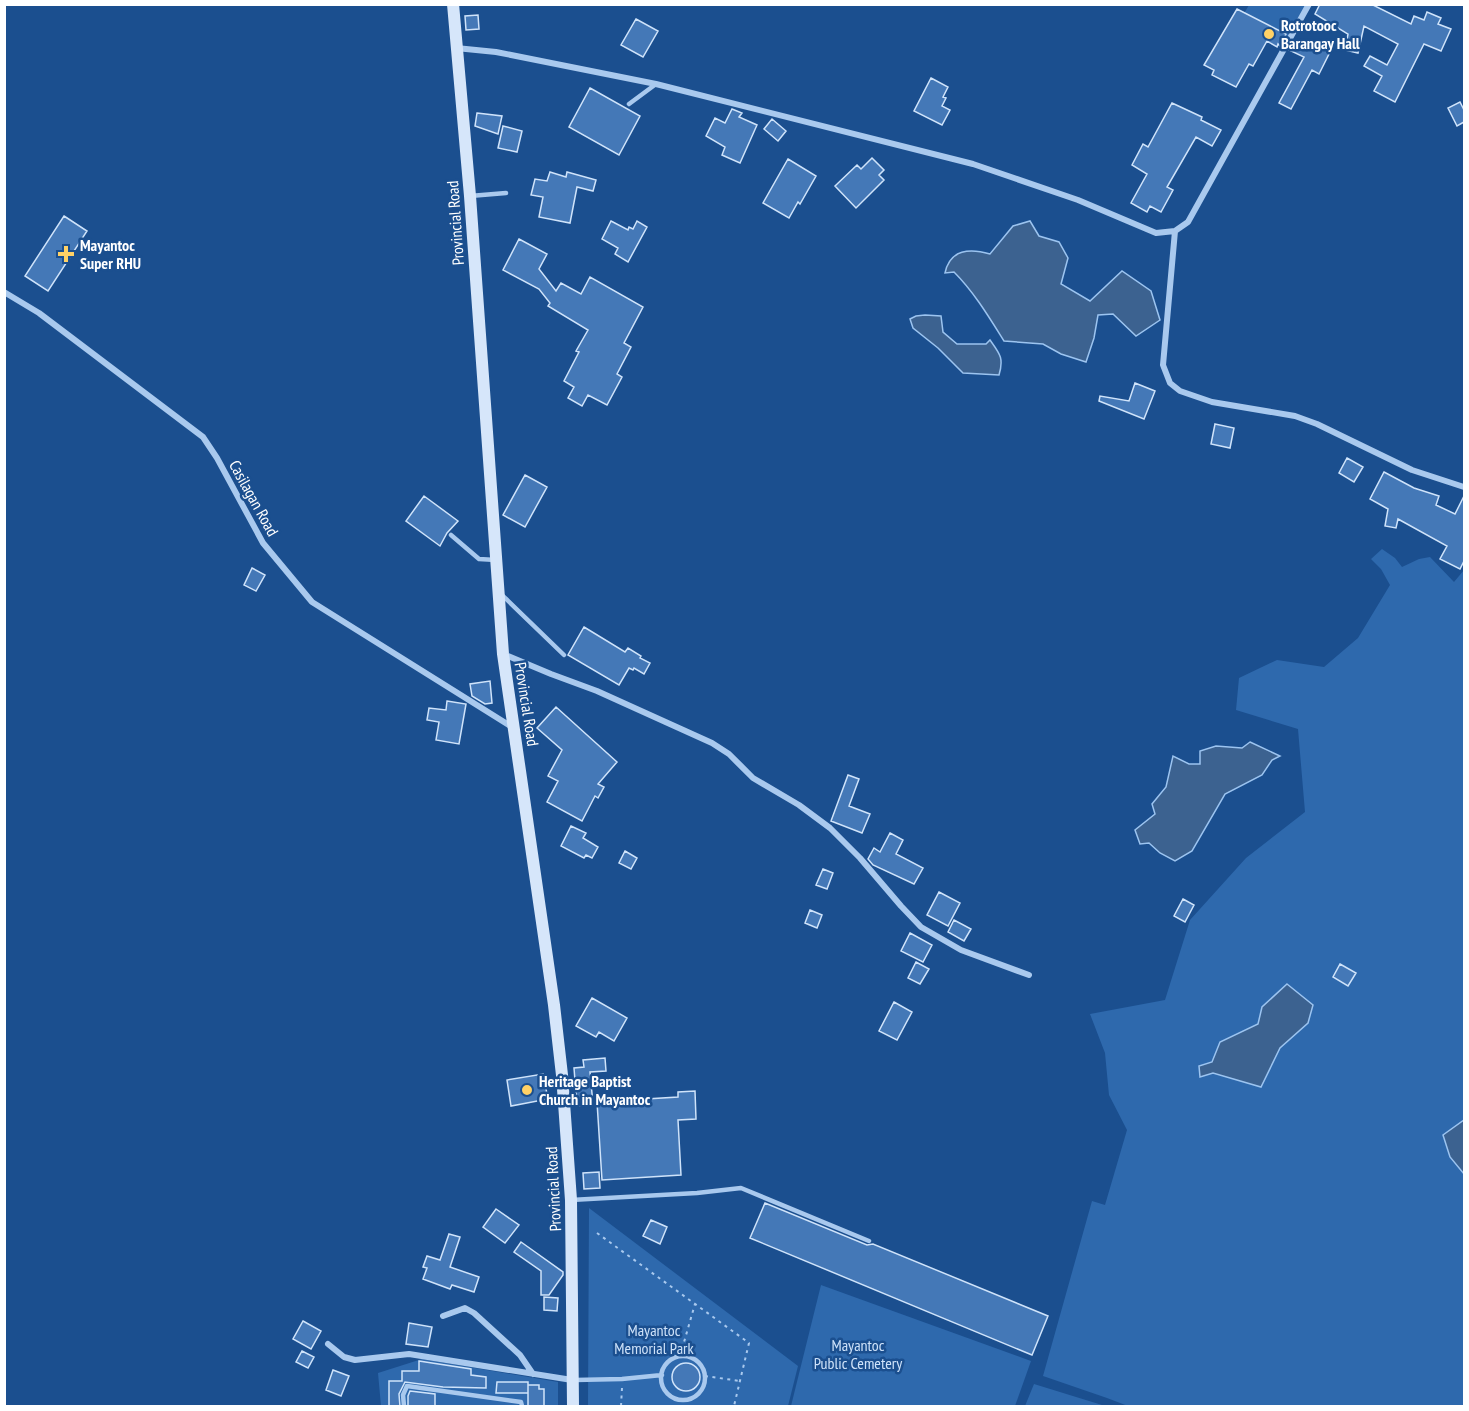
<svg xmlns="http://www.w3.org/2000/svg" width="1469" height="1411" font-family="'PT Sans Narrow',sans-serif">
<style>
.green{fill:#2e69ad}
.water{fill:#3c6290;stroke:#9cc4f0;stroke-width:1.5}
.building{fill:#4478b7;stroke:#cfe3fa;stroke-width:1.5}
.lines{fill:none;stroke-linecap:round;stroke-linejoin:round}
.path{stroke:#a9c9ee;stroke-width:2;stroke-dasharray:3 4.5;stroke-linecap:butt}
.lane{stroke:#a9c9ee;stroke-width:4.5}
.street{stroke:#a9c9ee;stroke-width:6}
.secondary{stroke:#d6e6fa;stroke-width:12}
.poi-dot{fill:#ffd166;stroke:#1b4f8f;stroke-width:2}
.labels{text-anchor:middle;dominant-baseline:central;stroke-width:5;stroke-linejoin:round;paint-order:stroke}
.poi-label{font-size:16px;font-weight:bold;fill:#fff;stroke:#1b4f8f;text-anchor:start}
.street-label{font-size:16px;fill:#fff;stroke:#1b4f8f}
.park-label{font-size:16px;fill:#cfe3fa;stroke:#1b4f8f}
</style>
<rect width="100%" height="100%" fill="#1b4f8f"/>
<path class="green" d="M1249 5H1307L1283 49 1238 24Z
M1382 549 1395 558 1402 567 1419 559 1430 557 1454 582 1464 570V1406H1128L1107 1398 1043 1376 1092 1201 1105 1205 1127 1130 1109 1095 1105 1053 1090 1014 1165 1000 1190 920 1246 858 1305 812 1298 729 1236 710 1239 678 1277 660 1324 667 1358 638 1390 585 1381 569 1371 559Z
M589 1208 798 1366 788 1406H588Z
M821 1285 1031 1361 1015 1406H791Z
M422 1359 558 1382V1406H381L378 1373Z
M1034 1384 1102 1405 1105 1406H1025Z"/>
<path class="water" d="M1030 221 1039 236 1059 242 1068 258 1061 284 1090 301 1122 271 1151 291 1160 320 1136 336 1113 314 1098 315 1094 338 1086 362 1061 354 1043 344 1004 341C989 317 974 292 954 272L945 273C950 249 970 248 990 254L1013 226Z
M925 315 941 316 943 332 957 344H986L990 340C1000 354 1004 358 999 375L963 373 938 348 913 328 910 319 916 316Z
M1250 742 1280 756 1272 760 1262 775 1225 794 1192 851 1175 861 1160 853 1149 843 1140 844 1135 830 1155 814 1152 804 1166 787 1173 756 1189 764H1200V751L1216 746 1242 748Z
M1287 984 1313 1005 1308 1023 1280 1048 1261 1087 1213 1073 1200 1077 1199 1066 1212 1062 1220 1042 1258 1024 1262 1007Z
M1464 1120V1174L1450 1157 1443 1135Z"/>
<path class="building" d="M1320 4H1371L1411 24 1414 16 1424 20 1427 12 1441 18 1438 24 1451 29 1441 51 1424 44 1395 102 1374 91 1382 76 1364 66 1370 56 1387 65 1398 44 1364 26 1358 53 1345 50 1348 34 1315 14Z
M1237 9 1286 34 1280 46 1278 44 1277 47 1267 41 1253 66 1249 64 1236 87 1212 75 1214 70 1204 65Z
M478 15 479 29 466 30 465 16Z
M636 19 658 31 643 57 621 45Z
M1295 40 1312 47 1315 42 1331 50 1319 74 1312 70 1291 109 1279 103 1304 57 1289 50Z
M931 78 948 87 943 97 946 98 942 106 950 110 942 125 914 111Z
M590 88 640 116 619 155 569 127Z
M1460 102 1464 110V122L1457 126 1448 108Z
M1172 103 1202 117 1201 120 1221 130 1212 146 1196 137 1167 187 1173 190 1161 212 1150 206 1147 212 1131 203 1147 174 1132 165 1143 144 1148 147Z
M732 109 742 113 739 117 757 125 740 163 722 155 725 147 706 136 715 118 725 123Z
M477 113 502 116 498 134 475 126Z
M772 119 786 131 778 141 764 129Z
M503 126 522 131 517 152 498 148Z
M872 158 884 170 879 175 884 180 856 208 835 186 857 165 861 169Z
M788 159 816 176 800 204 798 202 789 218 763 203Z
M550 172 566 177 567 172 596 180 593 191 577 187 570 223 539 217 543 197 531 195 535 179 547 181Z
M64 216 87 231 48 291 25 276Z
M611 221 628 230 629 227 633 229 637 221 647 227 628 262 615 254 618 248 602 239Z
M519 239 547 254 539 269 556 291 561 283 581 294 590 277 643 307 624 343 631 347 617 374 622 377 607 405 588 395 582 406 568 398 574 387 564 381 579 352 576 351 588 330 548 306 550 303 539 289 503 270Z
M1135 383 1155 391 1144 419 1099 401 1100 396 1129 401Z
M1215 424 1234 428 1230 448 1211 444Z
M1347 458 1363 467 1354 482 1339 473Z
M1384 472 1414 488 1439 496 1436 505 1455 514 1464 496V561L1460 569 1440 559 1447 546 1398 519 1396 528 1385 526 1388 509 1370 499Z
M525 475 547 487 525 527 503 515Z
M424 496 458 521 447 533 440 546 406 521Z
M252 568 265 575 256 591 244 585Z
M584 627 625 652 628 648 641 656 640 658 650 663 644 674 634 668 633 670 629 668 619 685 568 655Z
M490 681 492 703 485 704 472 696 470 684Z
M447 701 466 704 459 744 436 740 439 722 427 720 429 708 446 710Z
M556 707 617 762 598 784 604 787 598 798 595 796 582 821 547 802 558 781 548 776 562 750 537 728Z
M848 775 859 779 849 806 870 814 862 833 831 821Z
M571 826 586 833 583 838 598 847 592 858 586 855 584 858 561 846Z
M890 833 903 840 896 854 923 868 914 884 873 865 868 859 874 848 880 852Z
M625 851 637 858 631 869 619 863Z
M823 869 833 873 827 889 816 885Z
M939 892 960 903 948 926 927 915Z
M1183 899 1194 905 1185 922 1174 916Z
M810 910 822 915 817 928 805 923Z
M954 920 971 929 964 941 948 932Z
M910 933 932 945 923 962 901 951Z
M916 962 929 969 920 984 908 978Z
M1340 964 1356 973 1348 986 1333 977Z
M592 998 627 1018 614 1041 599 1032 596 1037 576 1026Z
M894 1002 912 1012 897 1040 879 1031Z
M605 1058 606 1071 590 1072 593 1104 577 1106 574 1068 584 1067 583 1060Z
M543 1074 548 1099 511 1106 507 1080Z
M695 1091 696 1119 678 1120 681 1175 602 1180 597 1102 678 1097V1092Z
M599 1172 600 1188 584 1189 583 1173Z
M765 1203 867 1245 873 1244 1048 1316 1032 1355 750 1238Z
M496 1209 519 1225 505 1243 483 1227Z
M651 1220 667 1227 660 1244 643 1236Z
M449 1234 460 1237 450 1267 479 1277 474 1292 452 1285 450 1289 423 1279 427 1268 423 1267 427 1256 440 1260Z
M521 1242 563 1272V1275L549 1295H541V1271L514 1252Z
M544 1297 558 1298 557 1311 544 1310Z
M303 1321 321 1331 311 1349 293 1339Z
M409 1323 432 1327 428 1347 406 1344Z
M302 1351 314 1357 308 1368 296 1362Z
M419 1361 471 1369V1375L486 1377V1388L443 1387 405 1382 399 1394 400 1407H389V1381H402V1371H419Z
M672 1377a14 14 0 1 1 28 0a14 14 0 1 1-28 0Z
M333 1370 349 1376 341 1396 326 1390Z
M497 1382H528V1393H496Z
M528 1385H539V1389H544V1407H528Z
M410 1391 435 1394V1407H408V1396Z"/>
<g class="lines">
<path class="path" d="M597 1233 749 1343 734 1406
M680 1356 695 1304
M705 1376 740 1381
M621 1406 622 1388"/>
<path class="lane" d="M629 104 656 84
M470 196 506 193
M451 535 479 559 496 560
M502 595 564 655
M571 1200 697 1193 741 1188 869 1241
M661 1378a22 22 0 1 1 44 0a22 22 0 1 1-44 0Z
M575 1380 622 1379 662 1375
M404 1406 403 1395 407 1386 521 1402 522 1406"/>
<path class="street" d="M456 48 496 52 656 84 973 164 1078 200 1156 233 1175 231 1188 222 1309 4
M1175 231 1163 365 1170 383 1180 391 1212 402 1295 416 1317 424 1412 470 1464 487
M4 292 39 313 203 437 217 458 263 543 312 602 512 727
M503 654 551 674 597 691 712 743 729 754 753 778 799 805 830 828 860 858 901 906 921 927 961 950 1029 975
M443 1316 465 1308 474 1313 520 1355 533 1374
M328 1344 344 1357 355 1360 409 1354 572 1380"/>
<path class="secondary" d="M453 4 470 196 503 654 554 1005 562 1075 571 1200 573 1406"/>
</g>
<g class="poi-dot">
<circle cx="1269" cy="34" r="6"/>
<path d="M63 245h6v6h6v6h-6v6h-6v-6h-6v-6h6z"/>
<circle cx="527" cy="1090" r="6"/>
</g>
<g class="labels">
<g class="poi-label">
<text x="1281" y="25">Rotrotooc<tspan x="1281" dy="18">Barangay Hall</tspan></text>
<text x="80" y="245">Mayantoc<tspan x="80" dy="18">Super RHU</tspan></text>
<text x="539" y="1081">Heritage Baptist<tspan x="539" dy="18">Church in Mayantoc</tspan></text>
</g>
<g class="street-label">
<text transform="translate(455 223) rotate(-94)">Provincial Road</text>
<text transform="translate(254 498) rotate(61)">Casilagan Road</text>
<text transform="translate(527 704) rotate(81)">Provincial Road</text>
<text transform="translate(553 1189) rotate(-93)">Provincial Road</text>
</g>
<g class="park-label">
<text x="654" y="1330">Mayantoc<tspan x="654" dy="18">Memorial Park</tspan></text>
<text x="858" y="1345">Mayantoc<tspan x="858" dy="18">Public Cemetery</tspan></text>
</g>
</g>
<rect width="1469" height="1411" fill="none" stroke="#ffffff" stroke-width="12"/>
</svg>
